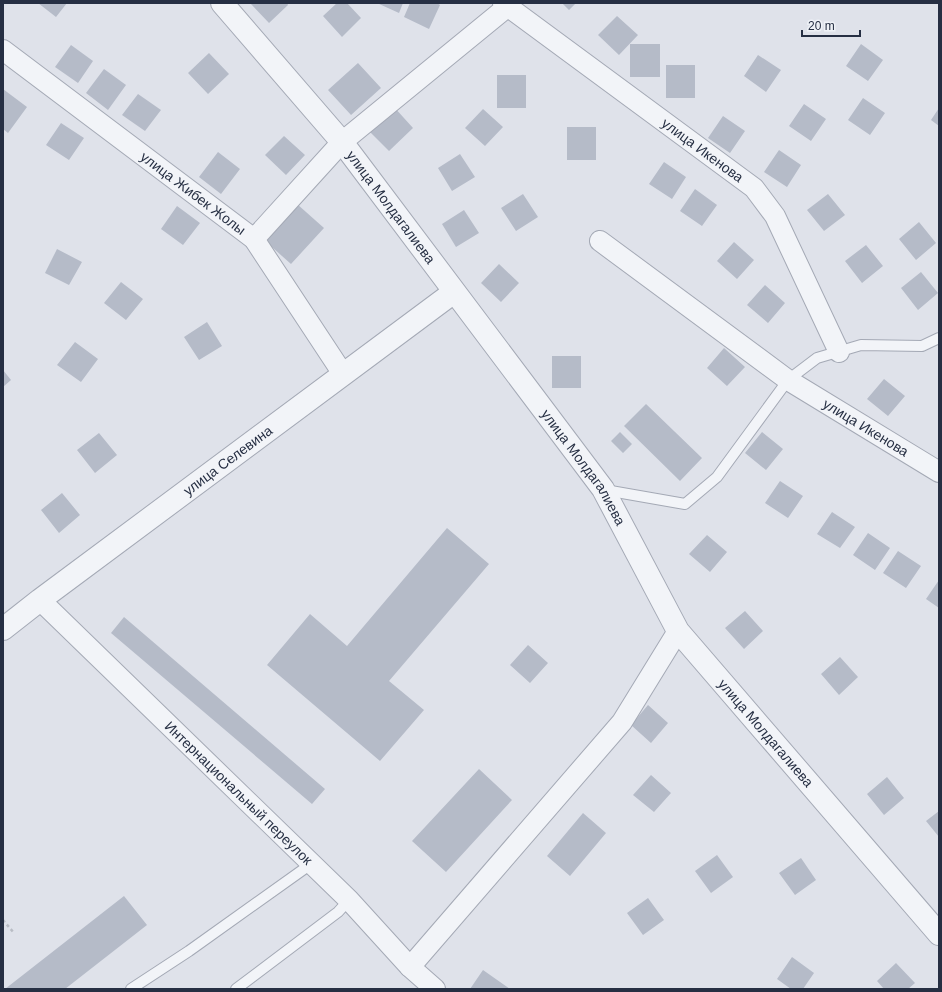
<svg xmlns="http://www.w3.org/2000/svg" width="942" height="992" font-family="Helvetica,sans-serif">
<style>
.building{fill:#b5bbc8}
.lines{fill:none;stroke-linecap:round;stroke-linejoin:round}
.service-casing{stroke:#a4a9b5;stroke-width:12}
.minor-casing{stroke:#a4a9b5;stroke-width:22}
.tertiary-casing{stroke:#a4a9b5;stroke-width:24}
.path{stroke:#b9bdc5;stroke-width:2.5;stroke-dasharray:3 3;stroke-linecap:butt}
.service{stroke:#f2f4f8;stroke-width:10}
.minor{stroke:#f2f4f8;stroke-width:20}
.tertiary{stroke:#f2f4f8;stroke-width:22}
.labels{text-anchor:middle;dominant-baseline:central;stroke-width:3.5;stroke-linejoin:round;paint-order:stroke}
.street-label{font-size:14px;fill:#262f43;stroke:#eff2f7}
</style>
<rect width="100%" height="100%" fill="#dfe2ea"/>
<path class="building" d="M38 3H67L56 17Z
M250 3H287L288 5 269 23Z
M337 3H347L361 18 342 37 323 16Z
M377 3H403L399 13Z
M410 3H437L440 5 429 29 404 17Z
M562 3H576L569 10Z
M617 16 638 35 619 55 598 35Z
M630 44H660V77H630Z
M861 44 883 60 868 81 846 66Z
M71 45 93 61 78 83 55 67Z
M209 53 229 74 208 94 188 73Z
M758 55 781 70 766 92 744 76Z
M358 63 381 88 351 115 328 90Z
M666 65H695V98H666Z
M104 69 126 85 108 110 86 93Z
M497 75H526V108H497Z
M3 89 27 107 8 133 3 129Z
M138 94 161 110 145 131 122 115Z
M863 98 885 113 870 135 848 120Z
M804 104 826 119 811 141 789 126Z
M394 107 413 128 389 151 369 131Z
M939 108V126L931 120Z
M483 109 503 127 485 146 465 128Z
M723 116 745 131 730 153 708 138Z
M61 123 84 138 69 160 46 145Z
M567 127H596V160H567Z
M284 136 305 155 286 175 265 155Z
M779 150 801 165 787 187 764 172Z
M218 152 240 169 221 194 199 177Z
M460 154 475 177 452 191 438 168Z
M664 162 686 177 672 199 649 184Z
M695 189 717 205 702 226 680 211Z
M523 194 538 217 516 231 501 208Z
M828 194 845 215 824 231 807 210Z
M297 204 324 228 291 264 264 240Z
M177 206 200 223 183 245 161 229Z
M464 210 479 233 456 247 442 224Z
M919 222 936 243 916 260 899 239Z
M734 242 754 260 737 279 717 261Z
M866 245 883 266 862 283 845 261Z
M57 249 82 262 69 285 45 273Z
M499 264 519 283 501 302 481 283Z
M921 272 938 293 918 310 901 288Z
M121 282 143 299 126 320 104 303Z
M765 285 785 303 768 323 747 305Z
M207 322 222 346 199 360 184 337Z
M75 342 98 359 81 382 57 365Z
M724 348 745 367 727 386 707 368Z
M552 356H581V388H552Z
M3 370 11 380 3 387Z
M884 379 905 396 888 416 867 399Z
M646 404 702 458 680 481 624 426Z
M620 432 632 444 623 453 611 441Z
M762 432 783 449 766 470 745 453Z
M99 433 117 455 95 473 77 450Z
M780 481 803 496 788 518 765 503Z
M62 493 80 515 59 533 41 510Z
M832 512 855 527 840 548 817 534Z
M447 528 489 564 389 681 424 710 380 761 267 665 310 614 347 646Z
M868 533 890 548 875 570 853 555Z
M707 535 727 552 710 572 689 554Z
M898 551 921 566 906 588 883 573Z
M939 580V608L926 599Z
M745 611 763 631 744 649 725 628Z
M124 617 325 789 312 804 111 633Z
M528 645 548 663 530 683 510 665Z
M840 657 858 677 839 695 821 674Z
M648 705 668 723 651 743 631 725Z
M479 769 512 800 446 872 412 841Z
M651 775 671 793 654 812 633 795Z
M887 777 904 798 884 815 867 794Z
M939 811V837L926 821Z
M583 813 606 833 570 876 547 856Z
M717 855 733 877 711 893 695 871Z
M801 858 816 880 795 895 779 873Z
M124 896 147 925 65 989H5Z
M648 898 664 920 643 935 627 913Z
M792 957 814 973 803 989H791L777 979Z
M896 963 915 983 908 989H884L877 981Z
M483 970 510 989H470Z"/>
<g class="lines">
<defs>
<path id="service" d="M605 490 685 504 717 477 788 380 817 358 861 345 922 346 939 338
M131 989 189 951 311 864
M236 989 338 912 349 900"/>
<g id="minor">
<path id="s1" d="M503 3 754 188 775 216 839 352"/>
<path id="s2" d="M3 50 254 239 343 374"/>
<path d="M254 239 342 142 507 7"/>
<path id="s3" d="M600 241 788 380 939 472"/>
<path id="s4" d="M40 600 349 900 410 967 435 989"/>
<path d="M410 967 622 722 678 631"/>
</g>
<g id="tertiary">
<path id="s5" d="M222 3 342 142 603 489 678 631 939 934"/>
<path id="s6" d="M3 629 40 600 454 292"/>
</g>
</defs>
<use href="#service" class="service-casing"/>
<use href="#minor" class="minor-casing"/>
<use href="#tertiary" class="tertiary-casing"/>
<path class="path" d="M3 920 14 933"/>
<use href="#service" class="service"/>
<use href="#minor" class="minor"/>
<use href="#tertiary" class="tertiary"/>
</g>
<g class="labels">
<g class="street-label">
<text stroke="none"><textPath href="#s1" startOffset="248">улица Икенова</textPath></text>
<text stroke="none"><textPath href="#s2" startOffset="238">улица Жибек Жолы</textPath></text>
<text stroke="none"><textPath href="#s5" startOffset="265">улица Молдагалиева</textPath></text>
<text stroke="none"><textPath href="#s3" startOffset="325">улица Икенова</textPath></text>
<text stroke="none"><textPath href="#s6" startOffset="281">улица Селевина</textPath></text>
<text stroke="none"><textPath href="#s5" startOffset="589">улица Молдагалиева</textPath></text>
<text stroke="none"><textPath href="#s5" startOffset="913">улица Молдагалиева</textPath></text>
<text stroke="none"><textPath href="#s4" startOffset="277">Интернациональный переулок</textPath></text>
</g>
</g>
<rect width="942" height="992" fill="none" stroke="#262f43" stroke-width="8"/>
<path d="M802 30v6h58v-6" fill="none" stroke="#262f43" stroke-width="2"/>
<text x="808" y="30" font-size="12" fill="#262f43" stroke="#eff2f7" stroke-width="3" paint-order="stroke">20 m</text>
</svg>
